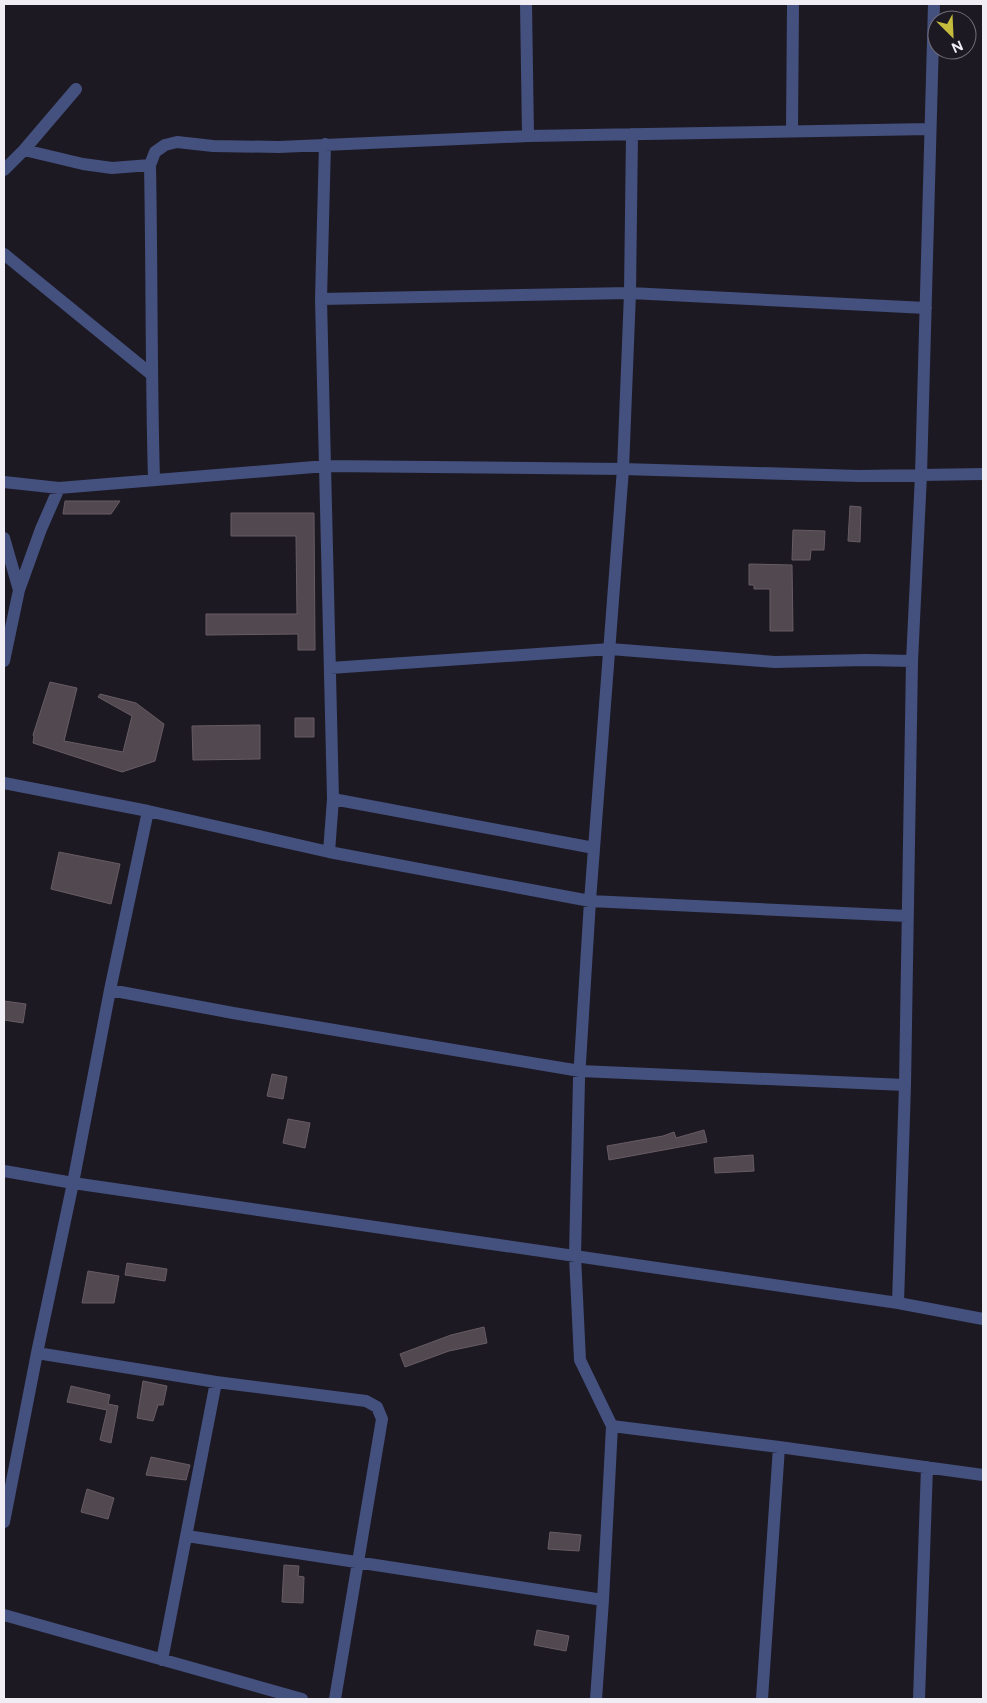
<svg xmlns="http://www.w3.org/2000/svg" width="987" height="1703" font-family="Figtree,sans-serif">
<style>
.building{fill:#52484f;stroke:#675c64}
.lines{fill:none;stroke-linecap:round;stroke-linejoin:round}
.minor{stroke:#44507e;stroke-width:12}
</style>
<rect width="100%" height="100%" fill="#1d1923"/>
<path class="building" d="M65 501H120L111 514H63Z
M850 506 861 507 860 542 848 541Z
M231 513H314L315 650H298V634L206 635V614H297L296 536H231Z
M793 530 825 531 824 550H811L810 560H792Z
M749 564 792 565 793 631H770V589H754V585H749Z
M50 682 77 688 64 741 123 752 132 716 98 697 100 694 136 703 164 724 155 761 122 772 33 743 34 737 33 735Z
M295 718H314V737H295Z
M260 725V759L193 760 192 726Z
M59 852 120 864 111 904 51 889Z
M4 1001 26 1004 23 1023 4 1020Z
M272 1074 287 1077 283 1099 267 1096Z
M288 1119 310 1123 305 1148 283 1143Z
M704 1130 707 1142 609 1160 607 1146 663 1136 674 1132 676 1138Z
M753 1155 754 1171 715 1173 714 1158Z
M127 1263 167 1269 165 1281 125 1275Z
M88 1271 119 1276 114 1303H82Z
M484 1327 487 1343 449 1351 405 1367 400 1354 451 1335Z
M143 1381 167 1386 163 1405H158L153 1421 137 1418Z
M71 1386 110 1395 108 1404 118 1406 111 1443 100 1440 107 1410 67 1402Z
M151 1457 190 1465 186 1480 146 1475Z
M87 1489 114 1498 108 1519 81 1512Z
M550 1532 581 1535 579 1551 548 1549Z
M284 1565 299 1566 298 1576 304 1577 303 1603 282 1602Z
M537 1630 569 1636 566 1651 534 1645Z"/>
<g class="lines">
<path class="minor" d="M526 4 528 136
M792 131 793 4
M24 150 83 164 112 168 150 165
M4 170 24 150 76 89
M4 254 151 374
M321 299 325 144
M154 480C151 375 152 270 150 165L155 152 165 145 177 142 213 146 279 147 528 136 930 129
M4 482 59 488 326 466 623 469 859 476 983 474
M4 538 19 590
M4 661 19 590 41 529 59 488
M330 668 610 649 775 662 866 660 912 661
M4 783 148 811 329 852 590 901 907 916
M333 799 594 848
M329 852 333 799 321 299 630 293 926 308
M110 990 233 1013 580 1071 905 1085
M4 1171 73 1183 898 1303 983 1319
M898 1303 905 1085 912 661 921 475 934 4
M37 1353 216 1382 366 1401 377 1407 382 1419 335 1699
M612 1426 779 1447 983 1475
M4 1522 37 1353 73 1183 110 990 148 811
M187 1536 603 1600
M4 1615 302 1699
M162 1660 216 1382
M596 1699 603 1600 612 1426 580 1360 575 1256 579 1079 590 901 623 469 630 293 632 134
M762 1699 779 1447
M919 1699 927 1467"/>
</g>
<rect width="987" height="1703" fill="none" stroke="#f0edf4" stroke-width="10"/>
<g transform="translate(952 35) rotate(156)"><circle r="24" fill="#1d1923" stroke="#716e77"/>
<path d="M0-4L9 19L0 12L-9 19Z" fill="#c5bc3d"/>
<text y="-8" font-size="14" font-weight="bold" text-anchor="middle" fill="#f0edf4">N</text>
</g>
</svg>
